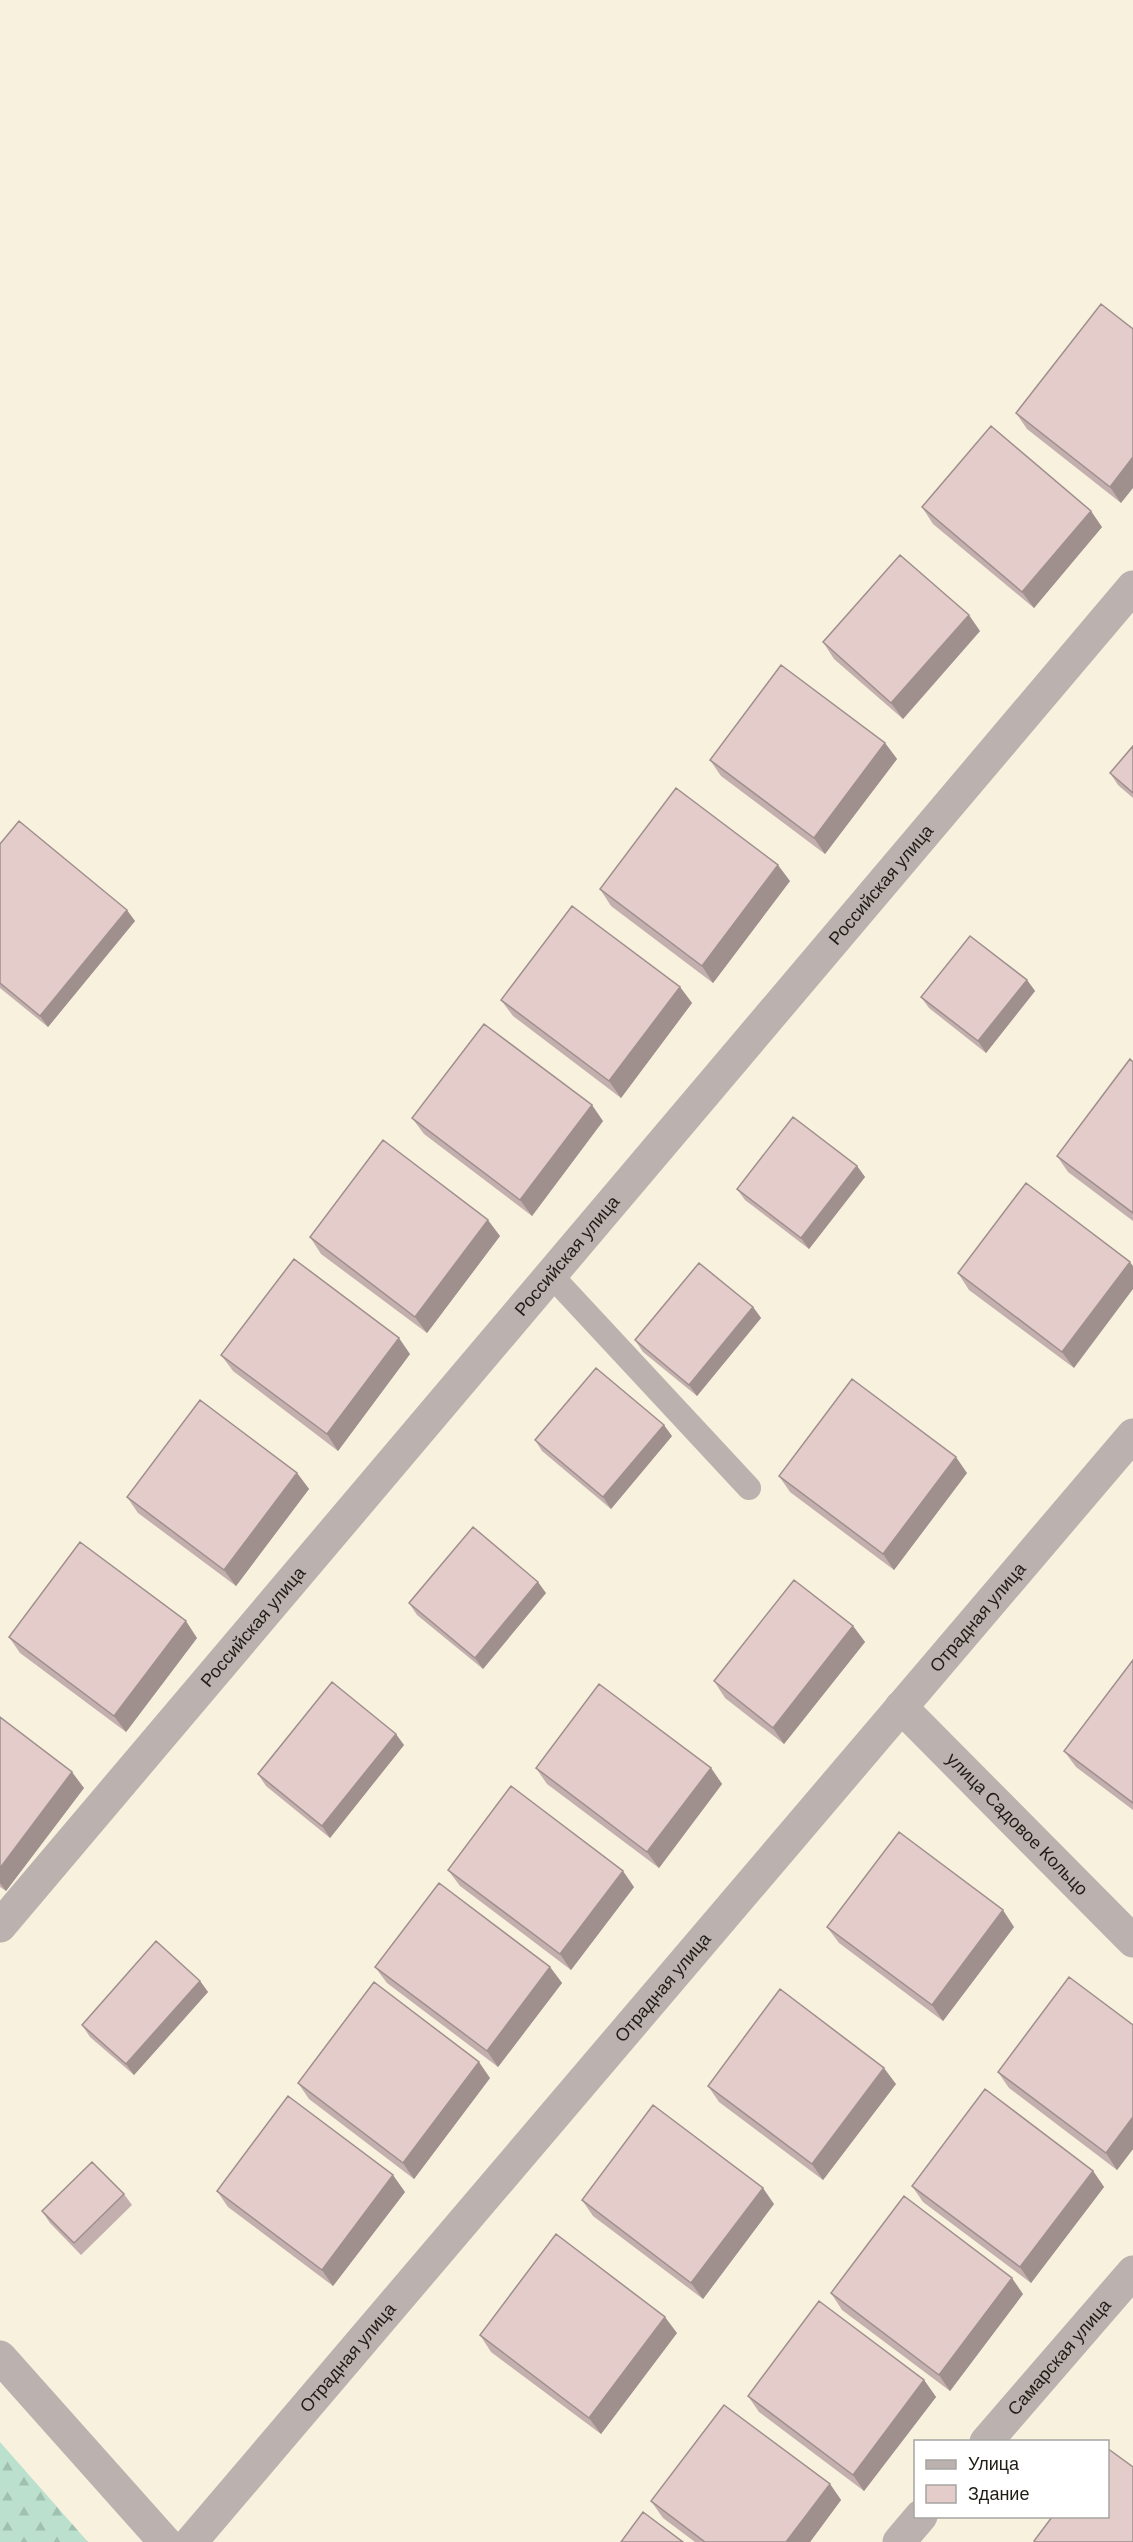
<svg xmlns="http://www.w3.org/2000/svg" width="1133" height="2542" font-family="'DM Sans',sans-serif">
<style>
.forest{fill:url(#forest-firs)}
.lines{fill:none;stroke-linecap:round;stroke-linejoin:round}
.lane{stroke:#bbb1ae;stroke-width:24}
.street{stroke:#bbb1ae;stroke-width:33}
.wall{fill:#c3afae}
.shaded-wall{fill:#9f8f8d}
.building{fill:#e3ccca;stroke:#9f8f8d;stroke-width:1.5}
.labels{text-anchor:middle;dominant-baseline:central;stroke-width:6;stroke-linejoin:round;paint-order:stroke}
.street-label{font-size:18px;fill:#201d16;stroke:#fff}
</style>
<defs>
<pattern id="forest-firs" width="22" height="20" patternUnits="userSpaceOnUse" patternTransform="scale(1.5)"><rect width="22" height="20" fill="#bbe1ce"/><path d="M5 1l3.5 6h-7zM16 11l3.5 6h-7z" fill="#a0c1b0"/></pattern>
</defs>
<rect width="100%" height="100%" fill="#f8f1de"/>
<path class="forest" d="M0 2442 88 2542H0Z"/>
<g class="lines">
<path class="lane" d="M550 1274 749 1488"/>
<g class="street">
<path id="s1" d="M901 1707 1133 1941"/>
<path id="s2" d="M0 1926 1133 587"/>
<path d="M0 2357 165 2542"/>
<path id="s3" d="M986 2442 1133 2272"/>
<path id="s4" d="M191 2542 1133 1435"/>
<path d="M899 2542 921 2516"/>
</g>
</g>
<path class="wall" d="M1101 304 1121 503 1027 429 1016 413Z
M922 507 1102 527 1034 608 933 524Z
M980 631 903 719 834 659 823 642Z
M885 743 897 759 825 854 721 776 710 760Z
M1133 746V798L1118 785 1110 773Z
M0 844 135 921 48 1027 0 988Z
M790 881 713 983 611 906 600 889Z
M1027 980 1035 991 986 1053 929 1008 921 997Z
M680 987 692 1003 621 1098 513 1016 501 1000Z
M1133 1062V1221L1068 1172 1057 1156Z
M412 1118 603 1121 532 1216 424 1134Z
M857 1166 865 1177 809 1249 745 1200 737 1189Z
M1026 1183 1074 1368 969 1290 958 1273Z
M500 1236 427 1333 321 1254 310 1237Z
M753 1307 761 1318 697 1396 643 1352 635 1340Z
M410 1354 338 1451 233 1371 221 1355Z
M672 1436 611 1509 542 1451 535 1440Z
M297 1473 309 1489 236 1586 138 1513 127 1497Z
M967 1473 894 1570 790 1492 779 1476Z
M546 1593 483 1669 417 1615 409 1603Z
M853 1626 865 1642 784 1744 725 1698 714 1681Z
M9 1637 197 1638 126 1732 20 1653Z
M1133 1660V1810L1076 1767 1064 1751Z
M0 1717 84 1788 6 1891 0 1887Z
M404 1745 330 1838 266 1786 258 1774Z
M536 1768H711L722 1784 659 1868 547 1784Z
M448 1870 634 1887 571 1970 460 1886Z
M827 1927H1014L943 2021 839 1943Z
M375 1967H550L562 1983 498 2067 387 1983Z
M200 1981 208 1992 134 2075 90 2037 82 2025Z
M1133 2025V2149L1117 2170 1009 2088 998 2072Z
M490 2078 414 2179 309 2099 298 2083Z
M896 2084 823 2180 719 2102 708 2086Z
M1093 2171 1104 2187 1031 2283 923 2202 912 2186Z
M217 2191 405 2192 333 2286 228 2207Z
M124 2194 132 2205 81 2255 50 2223 42 2211Z
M582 2200 774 2204 703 2299 593 2216Z
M831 2293 1023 2294 950 2391 842 2310Z
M677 2333 601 2434 491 2352 480 2335Z
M924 2380 936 2397 864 2491 759 2412 748 2396Z
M830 2484 841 2500 810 2542H695L663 2518 651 2501Z"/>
<path class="shaded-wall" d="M1133 457V488L1121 503 1110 487Z
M1091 511 1102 527 1034 608 1022 592Z
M969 615 980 631 903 719 891 703Z
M885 743 897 759 825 854 814 838Z
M778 865 790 881 713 983 702 966Z
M127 910 135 921 48 1027 40 1016Z
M1027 980 1035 991 986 1053 978 1041Z
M680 987 692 1003 621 1098 609 1081Z
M592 1105 603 1121 532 1216 520 1200Z
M857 1166 865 1177 809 1249 801 1238Z
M488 1220 500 1236 427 1333 415 1317Z
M1130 1262 1133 1266V1289L1074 1368 1062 1352Z
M753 1307 761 1318 697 1396 689 1385Z
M399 1338 410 1354 338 1451 327 1434Z
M664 1425 672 1436 611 1509 603 1497Z
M956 1457 967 1473 894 1570 883 1554Z
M297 1473 309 1489 236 1586 224 1570Z
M538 1582 546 1593 483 1669 475 1658Z
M186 1621 197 1638 126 1732 114 1716Z
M853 1626 865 1642 784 1744 773 1728Z
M396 1734 404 1745 330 1838 322 1826Z
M711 1768 722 1784 659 1868 647 1852Z
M72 1772 84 1788 6 1891 0 1883V1868Z
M623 1871 634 1887 571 1970 560 1954Z
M1003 1910 1014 1927 943 2021 932 2005Z
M550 1967 562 1983 498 2067 487 2051Z
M200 1981 208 1992 134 2075 126 2064Z
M479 2062 490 2078 414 2179 403 2163Z
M884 2068 896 2084 823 2180 812 2164Z
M1133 2117V2149L1117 2170 1106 2153Z
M1093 2171 1104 2187 1031 2283 1020 2267Z
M393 2175 405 2192 333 2286 322 2270Z
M763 2188 774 2204 703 2299 691 2283Z
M1012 2278 1023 2294 950 2391 939 2375Z
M665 2317 677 2333 601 2434 589 2418Z
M924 2380 936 2397 864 2491 853 2475Z
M830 2484 841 2500 810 2542H786Z"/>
<path class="building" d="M1101 304 1133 329V457L1110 487 1016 413Z
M991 426 1091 511 1022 592 922 507Z
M900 555 969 615 891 703 823 642Z
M781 665 885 743 814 838 710 760Z
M1133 746V793L1110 773Z
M676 788 778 865 702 966 600 889Z
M19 821 127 910 40 1016 0 983V844Z
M572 906 680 987 609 1081 501 1000Z
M970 936 1027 980 978 1041 921 997Z
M484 1024 592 1105 520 1200 412 1118Z
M1130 1059 1133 1062V1213L1057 1156Z
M793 1117 857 1166 801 1238 737 1189Z
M383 1140 488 1220 415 1317 310 1237Z
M1026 1183 1130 1262 1062 1352 958 1273Z
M294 1259 399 1338 327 1434 221 1355Z
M699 1263 753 1307 689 1385 635 1340Z
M596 1368 664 1425 603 1497 535 1440Z
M852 1379 956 1457 883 1554 779 1476Z
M200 1400 297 1473 224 1570 127 1497Z
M473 1527 538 1582 475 1658 409 1603Z
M80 1542 186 1621 114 1716 9 1637Z
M794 1580 853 1626 773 1728 714 1681Z
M1133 1660V1803L1064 1751Z
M332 1682 396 1734 322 1826 258 1774Z
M599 1684 711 1768 647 1852 536 1768Z
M0 1717 72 1772 0 1868Z
M511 1786 623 1871 560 1954 448 1870Z
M899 1832 1003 1910 932 2005 827 1927Z
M439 1883 550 1967 487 2051 375 1967Z
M156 1941 200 1981 126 2064 82 2025Z
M1069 1977 1133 2025V2117L1106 2153 998 2072Z
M374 1982 479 2062 403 2163 298 2083Z
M780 1989 884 2068 812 2164 708 2086Z
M985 2089 1093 2171 1020 2267 912 2186Z
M288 2096 393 2175 322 2270 217 2191Z
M653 2105 763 2188 691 2283 582 2200Z
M92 2162 124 2194 74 2243 42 2211Z
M904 2196 1012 2278 939 2375 831 2293Z
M556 2234 665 2317 589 2418 480 2335Z
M819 2301 924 2380 853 2475 748 2396Z
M724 2405 830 2484 786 2542H705L651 2501Z
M1107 2448 1133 2467V2542H1036L1034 2541 1052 2517H1107Z
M643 2512 683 2542H621Z"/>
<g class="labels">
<g class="street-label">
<text stroke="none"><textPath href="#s2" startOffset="1364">Российская улица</textPath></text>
<text stroke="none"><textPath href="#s2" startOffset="878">Российская улица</textPath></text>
<text stroke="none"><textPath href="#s4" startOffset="1214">Отрадная улица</textPath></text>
<text stroke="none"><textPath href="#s2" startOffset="392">Российская улица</textPath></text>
<text stroke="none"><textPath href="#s1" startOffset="165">улица Садовое Кольцо</textPath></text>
<text stroke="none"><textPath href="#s4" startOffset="728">Отрадная улица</textPath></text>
<text stroke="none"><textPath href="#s3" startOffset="112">Самарская улица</textPath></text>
<text stroke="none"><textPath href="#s4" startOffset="242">Отрадная улица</textPath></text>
</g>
</g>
<rect x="914" y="2440" width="195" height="78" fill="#ffffff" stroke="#a6a5a2" stroke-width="1.5"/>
<rect x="926" y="2460" width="30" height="9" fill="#bbb1ae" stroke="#a6a5a2" stroke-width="1.5"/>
<text x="968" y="2470" font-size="18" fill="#201d16">Улица</text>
<rect x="926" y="2485" width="30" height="18" fill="#e3ccca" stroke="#a6a5a2" stroke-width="1.5"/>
<text x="968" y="2500" font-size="18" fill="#201d16">Здание</text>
</svg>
